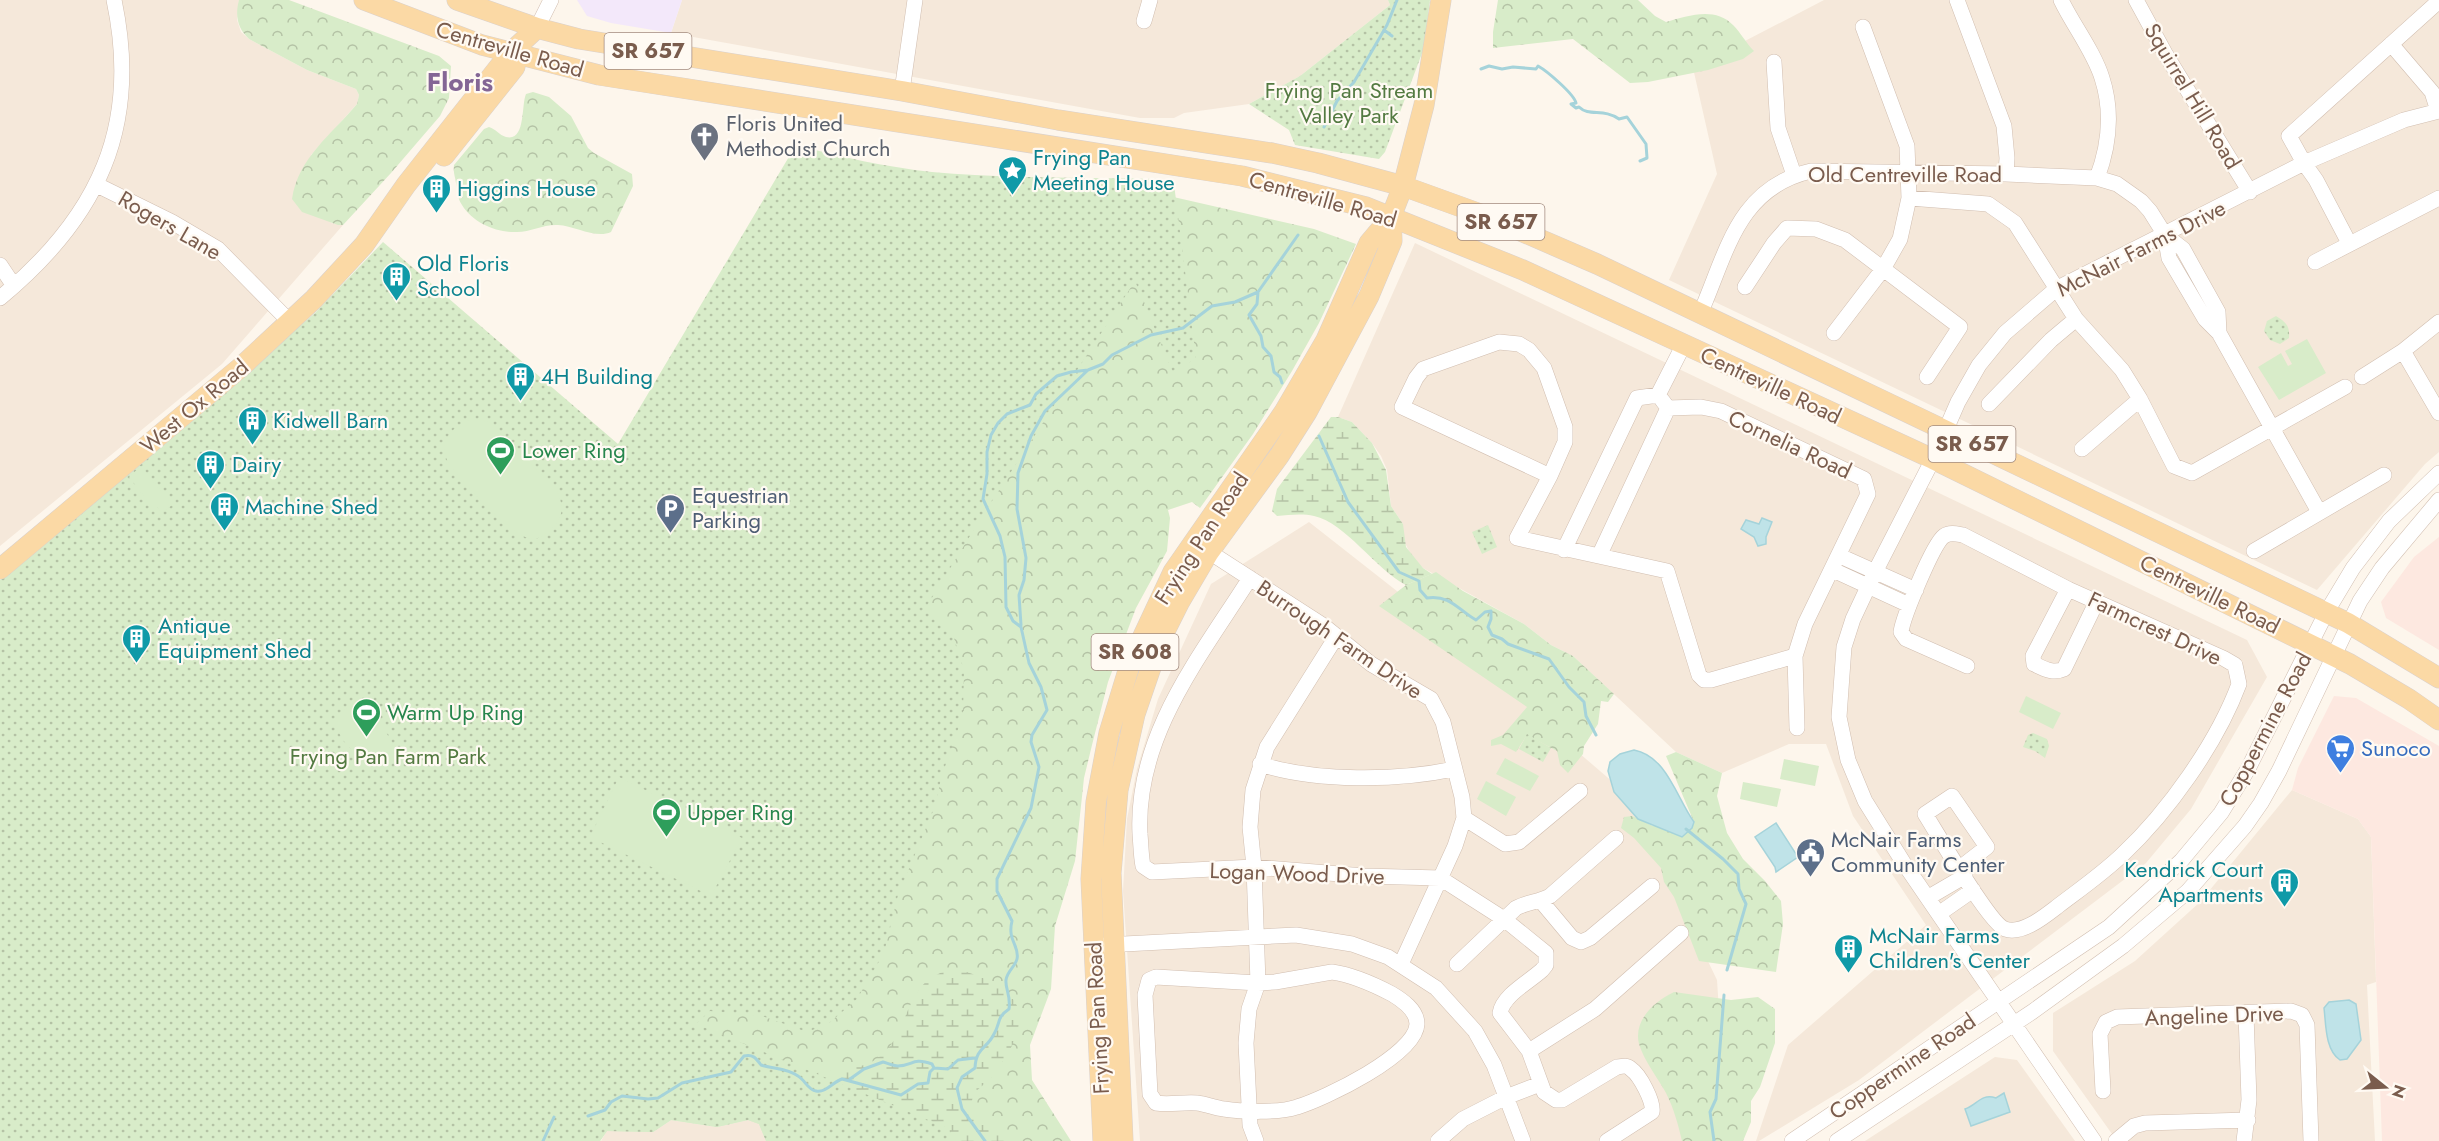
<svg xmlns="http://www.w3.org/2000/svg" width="2439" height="1141" font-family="Jost,sans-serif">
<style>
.residential{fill:#f5e8da}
.commercial{fill:#fde8e0}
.education{fill:#f3e8fa}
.forest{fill:url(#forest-crowns)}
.wetland{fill:url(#wetland-marsh)}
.park{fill:url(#park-dots)}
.garden{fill:#d8ecc9}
.water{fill:#bfe3e8;stroke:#a5d3da;stroke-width:1.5}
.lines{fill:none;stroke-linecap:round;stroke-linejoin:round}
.stream{stroke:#a5d3da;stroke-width:3}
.minor-casing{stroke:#d1beb0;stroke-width:16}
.major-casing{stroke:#dad1cd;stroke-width:21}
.minor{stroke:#fff;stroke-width:15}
.major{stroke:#fbd9a5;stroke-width:20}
.labels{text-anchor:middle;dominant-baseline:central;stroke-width:4.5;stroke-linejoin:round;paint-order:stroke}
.shield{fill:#fffaf3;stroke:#a28b7f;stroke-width:1.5}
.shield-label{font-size:21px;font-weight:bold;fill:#7a5c4d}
.street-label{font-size:22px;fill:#7a5c4d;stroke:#fffaf3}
.park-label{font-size:22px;fill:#537a41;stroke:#fffaf3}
.worship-label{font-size:22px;fill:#5b616d;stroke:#fffaf3;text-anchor:start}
.culture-label{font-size:22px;fill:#0d838f;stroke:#fffaf3;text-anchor:start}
.leisure-label{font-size:22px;fill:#27864d;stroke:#fffaf3;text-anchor:start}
.service-label{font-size:22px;fill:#4e5e75;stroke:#fffaf3;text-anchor:start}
.shop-label{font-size:22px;fill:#366cbe;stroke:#fffaf3;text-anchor:start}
.quarter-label{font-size:26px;font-weight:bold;fill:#846695;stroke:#fffaf3}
</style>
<defs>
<pattern id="forest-crowns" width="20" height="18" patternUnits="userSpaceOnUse" patternTransform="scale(1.5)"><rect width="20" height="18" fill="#d8ecc9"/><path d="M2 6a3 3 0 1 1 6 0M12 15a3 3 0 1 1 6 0" fill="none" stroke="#b4c2a5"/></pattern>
<pattern id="wetland-marsh" width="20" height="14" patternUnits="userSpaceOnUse" patternTransform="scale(1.5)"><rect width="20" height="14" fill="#d8ecc9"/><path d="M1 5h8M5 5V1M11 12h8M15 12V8" fill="none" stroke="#b4c2a5"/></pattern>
<pattern id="park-dots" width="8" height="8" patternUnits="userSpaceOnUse" patternTransform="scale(1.5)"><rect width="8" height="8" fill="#d8ecc9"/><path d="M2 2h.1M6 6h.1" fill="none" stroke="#b4c2a5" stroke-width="1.8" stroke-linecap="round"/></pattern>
</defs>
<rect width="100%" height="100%" fill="#fdf6ec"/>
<path class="residential" d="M0 0H239L237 20 241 32 249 39 307 70 356 89 359 95 357 104 311 155 331 223 343 225 222 364 0 546Z
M682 0H1388L1390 5 1300 76 1249 104 1184 113 1174 118H1140L671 33Z
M1824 0H2439V452L2425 464 2317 590 1669 280 1717 174 1693 68Z
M1415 243 2247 640 2267 677 2191 809 2146 863 1859 1080 1759 1141H1756L1788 1045 1926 925 1853 816 1826 744H1789L1722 773 1676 752 1573 656 1551 645 1524 624 1423 568 1411 555 1403 539V524L1391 506 1387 470 1381 456 1372 443 1352 422 1338 417Z
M1309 522 1458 639 1544 723 1628 795 1717 980 1725 1102 1721 1141H1140L1123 891 1127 819 1137 769 1158 699 1211 584Z
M2292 790 2358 819 2371 837 2376 982 2367 985 2375 1141H2117L2053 1051V1013L2135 961 2200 902Z
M1995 1057 2017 1060 2075 1141H1865Z
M671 1120 717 1127 748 1120 759 1123 766 1141H601L607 1130 653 1132Z"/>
<path class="commercial" d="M2439 537V650L2386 618 2381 602 2414 557Z
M2334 696 2356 698 2439 746V1141H2382L2371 837 2358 819 2292 790 2298 768Z"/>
<path class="education" d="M577 0H682L671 33 611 23 587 16Z"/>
<path class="forest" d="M239 0H289L439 56 451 66 449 98 440 116 391 173 343 225H338L302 212 292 199C298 158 332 134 357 104L359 95 356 89 307 70 249 39C237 28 235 15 239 0Z
M1498 0H1638L1655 16 1666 22C1687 16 1715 6 1733 25 1741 33 1746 43 1754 51L1743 59 1708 70 1648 82 1630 83 1573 39 1493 48V32Z
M533 92 549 97 571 116 588 148 594 153 632 174 633 186 611 232C596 239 575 226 558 225 544 224 531 232 517 232 497 233 473 223 462 205 457 198 458 191 456 183 455 176 453 173 454 165L484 129 489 127C496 129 499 135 506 137 526 142 521 105 526 94Z
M795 146 809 149 813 169 1134 188 1314 229 1356 244 1319 323 1292 371 1253 434 1200 508 1192 502 1168 510 1170 518 1167 551 1136 608 1108 682 1092 745 1084 778 1075 861 1055 926 1051 989 1030 1045 1032 1080 1071 1141H766L759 1124 748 1120 717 1127 671 1120 653 1132 607 1131 600 1141H374Z
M1436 572 1463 591 1524 624 1551 645 1573 656 1614 694 1608 702 1601 701 1598 724 1584 746 1583 754 1568 773 1560 765 1557 751 1527 735 1516 752 1501 744 1491 746V740L1503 735 1527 707 1379 606 1406 585Z
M1676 752 1722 773 1717 796 1727 833 1743 859 1765 881 1781 901 1783 924 1776 972 1699 961 1674 897 1664 882 1661 868 1634 838 1621 828 1624 817 1632 816 1653 826 1692 828 1694 822 1666 756Z
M1674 992 1731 1000 1758 997 1775 1009V1043L1760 1087 1751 1101V1122L1743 1141H1682C1678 1124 1674 1109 1666 1093 1658 1078 1644 1061 1639 1044 1633 1020 1655 1001 1674 992Z"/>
<path class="wetland" d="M1331 417H1338L1352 422 1372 443 1386 470 1391 506 1403 524 1406 547 1423 568 1432 574 1406 585C1375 569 1346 523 1314 516 1302 513 1289 515 1277 516L1272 511 1277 489Z
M957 969C1030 990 1036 1019 991 1078 984 1086 972 1090 972 1103 972 1118 1000 1121 1009 1141H854L812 1075C832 1066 856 1072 875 1060 915 1034 899 976 957 969Z"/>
<path class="park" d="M1388 0H1430L1424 48 1385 152 1379 159 1295 145 1289 130 1249 104 1300 76 1390 5Z
M796 145C841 157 886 167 932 172 1007 179 1083 177 1158 179L1174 184 1196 358 1173 373 1135 281 981 518 925 609 939 618 954 638 964 670 963 715 941 778 936 804 898 895 884 953 857 999 828 1024 807 1032 762 1016 710 1011 696 1024 950 1129 952 1141H766L759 1124 748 1120 717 1127 671 1120 653 1132 607 1131 600 1141H0V580L315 313 383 242 618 444Z
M2276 316C2286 322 2290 326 2289 338L2280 344 2270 340 2264 331 2267 321Z
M1488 525 1497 547 1482 554 1472 532Z
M2033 733 2047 739 2049 746 2045 758 2035 751 2023 747 2028 735Z
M1527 734 1551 748 1543 762 1519 749Z"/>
<path class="garden" d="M2307 339 2326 373 2279 400 2258 367 2281 353 2288 366 2292 364 2285 351Z
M475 419 489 422 557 491C563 504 564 514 555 525 549 532 541 539 532 539 514 539 458 478 448 462 437 441 455 422 475 419Z
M141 466 172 505 162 513 157 507 154 509 129 477Z
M2026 696 2061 713 2053 729 2019 712Z
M353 706C370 708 397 740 395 757L386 768 371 769 365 765 342 739 336 726 340 712Z
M1505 758 1539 776 1530 791 1496 774Z
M1784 759 1819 766 1815 786 1780 779Z
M619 777 742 838 711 896 590 837Z
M1486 781 1516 797 1506 816 1477 799Z
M1743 782 1781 789 1777 807 1740 799Z"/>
<path class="water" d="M1762 518 1772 522 1766 537V544L1758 546 1754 537 1741 529 1746 520 1759 524Z
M1634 750C1667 756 1677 799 1694 822L1692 828 1682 837 1638 819 1614 792 1608 771 1610 762 1620 754Z
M1776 823 1798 857 1776 872 1775 867 1755 837Z
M2349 1000 2356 1004 2361 1040 2347 1059 2340 1060C2325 1050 2326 1024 2324 1008L2329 1002Z
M2004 1093 2010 1112 1971 1126 1965 1109C1977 1105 1981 1093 1996 1098Z"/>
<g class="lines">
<path class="stream" d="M1384 30 1392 36
M1481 69 1489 66 1502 69 1513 67 1536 69 1538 66C1547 71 1574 94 1576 103L1571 104 1576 108 1579 107C1589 117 1604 108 1619 119L1627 117 1646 144 1647 158 1640 161
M1324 127 1337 101 1354 82 1387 25 1397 0
M1258 292 1257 304 1249 315 1261 336 1263 347 1271 356 1274 372 1280 377 1282 383
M1319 436 1348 502 1399 572 1419 581 1420 590 1427 598C1451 595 1457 609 1476 620L1485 612 1491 611V619L1488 627 1492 635 1502 639 1508 644 1549 659 1569 687 1584 702 1586 716 1596 735
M1021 625 1019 595 1024 580 1026 558 1017 509 1018 473 1031 436 1045 411 1088 370
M1686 829 1723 859 1738 874 1739 889 1746 904 1727 970
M850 1079 864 1069 883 1062C887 1063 893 1066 898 1066 913 1066 912 1057 932 1064L934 1068 948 1069 958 1060 975 1058
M588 1116 605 1110 611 1102 622 1096 648 1099 658 1098 682 1083 731 1072 744 1056C753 1054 756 1058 761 1065 773 1069 787 1068 798 1076 805 1080 808 1090 816 1091 826 1093 833 1082 842 1079L901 1095 918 1084 928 1083 930 1072 934 1068
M543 1141 554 1117
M985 1141 962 1109 957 1088 962 1077 975 1068C976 1047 987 1049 994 1034 1001 1022 996 1018 1009 1009 1011 995 1005 989 1006 980 1007 971 1015 967 1017 959 1020 946 1007 941 1012 921L997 891V879L1031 808 1039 767 1031 742 1032 735 1047 710 1041 687 1029 663 1021 627 1013 621 1006 607 1005 557 1000 536 983 499 987 474V452L991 435 998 423 1007 414 1030 405 1036 394 1057 376 1071 372 1088 370 1103 364 1112 355 1151 335 1183 328 1212 306 1235 302 1258 292 1298 235
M1714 1141 1710 1112 1716 1099 1724 995"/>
<defs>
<path id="minor" d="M1957 0 2004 126 2007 158 2006 174
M2061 0C2073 25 2094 52 2102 78 2113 112 2109 146 2097 178
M2136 0 2166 55 2250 192
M1144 21 1150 0
M537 28 551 0
M2391 44 2432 92 2438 111
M1774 62 1778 128 1794 175
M902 91 915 0
M97 185 172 222 218 249 290 322
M1909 198 1988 204 2015 223 2076 319 2122 370 2140 399 2174 466 2192 473 2345 387
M2349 243 2316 180 2304 163 2289 136 2439 1
M2315 262 2439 198
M0 265 14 286
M1745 287 1774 243 1787 228 1816 229 1845 240 1960 327 1927 377
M0 298C98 217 141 127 114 0
M1700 314C1727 253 1737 188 1811 171L2006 174 2097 178 2117 184 2141 201 2150 211 2165 235 2183 249 2218 312 2219 333 2205 319 2169 258 2165 235
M1834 333 1883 269 1900 239 1909 198 1907 146 1863 27
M2219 333 2319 512
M1499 342 1519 344 1529 350 1544 368 1565 427V442L1550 476 1402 407 1416 378 1423 369Z
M2403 351 2439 413
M2362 377 2403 351 2439 322
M1658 395 1684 344
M1989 404 2051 340 2076 319
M1668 408 1701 407 1721 411 1864 479 1868 494 1805 624 1795 656 1797 728
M2082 449 2140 399
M1550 476 1517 538 1667 571 1699 675 1704 680H1711L1795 656
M1200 546 1324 626 1371 664 1431 699 1443 722 1462 797 1464 818 1455 846 1401 964
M1564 550 1637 398 1658 395
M2254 551 2384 475
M1599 556 1668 408 1662 400
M1840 556 1916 590
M1833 570 1909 605
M1250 578C1200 657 1135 736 1140 834 1141 845 1141 856 1143 866L1152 872 1254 867 1364 876 1440 878 1504 919 1546 953V965L1542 970C1529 982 1503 995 1500 1013L1529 1051 1544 1092 1556 1100H1562L1617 1067C1623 1066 1627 1065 1631 1069 1640 1075 1654 1102 1652 1112L1607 1141
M2068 589 2033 656 2034 664C2045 669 2053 674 2064 669L2097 601
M1260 764C1315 782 1398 781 1454 769
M1464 818 1505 844 1519 842 1580 791
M1960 868 1987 847 1952 796 1925 814C1937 833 1990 924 2005 929 2022 935 2045 916 2058 906 2079 890 2102 874 2122 855 2168 812 2217 743 2239 684L2235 665 2223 658 2068 589 1963 535C1957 534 1950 532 1944 536 1933 544 1903 617 1901 632L1906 639 1967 666
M1929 897 1965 876
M1541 901 1572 938 1581 942 1590 938 1652 886
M1940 913 1973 890
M1105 945 1296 935 1352 944 1388 957 1436 988 1475 1031 1494 1065 1523 1141
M1457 964 1516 908C1527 902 1539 902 1550 896L1616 838
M1332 972C1353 975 1373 984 1392 994 1402 1000 1417 1010 1417 1024 1416 1055 1324 1099 1297 1107 1279 1113 1242 1112 1224 1109 1215 1108 1206 1104 1197 1103 1183 1102 1169 1105 1156 1103L1150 1094 1145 995 1149 980 1156 977 1258 983 1275 982Z
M1529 1051 1595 1009 1681 933
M2103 1091 2100 1034 2106 1022 2117 1017 2291 1011 2302 1015 2307 1025 2311 1141
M1256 1141 1250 1125 1246 1043 1249 1009 1258 983 1254 867 1250 827 1253 790 1267 747 1336 637
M1438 1141 1463 1119 1506 1097 1540 1084
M1792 1141 2109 927 2181 861 2221 813 2248 769 2326 613 2353 568 2389 521 2439 473
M1837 1141 2032 1012 2123 946 2188 891 2245 826 2261 803 2279 771 2360 601 2382 568 2439 500
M2094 1141 1903 862 1865 801 1848 760 1839 717 1844 647 1853 619 1875 572 1933 459 1958 402 1979 365 2005 333 2056 289 2304 163 2404 120 2439 111
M2116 1141 2134 1126 2145 1123 2248 1120
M2244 1141 2249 1100 2246 1014"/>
<path id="major" d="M364 0 482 45 599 75 1242 176 1366 207 1523 270 1933 459 2350 664 2409 699 2439 720
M457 0 537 28 579 39 902 91 1058 120 1272 153 1318 163 1403 186 1486 216 1597 264 2348 623 2439 678
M444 156 515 67
M0 569 241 367 314 299 364 245 406 185 510 53 537 28
M1103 1141 1091 879 1096 802 1109 733 1130 664 1173 572 1284 412 1326 340 1369 243 1391 217 1403 186 1424 105 1441 0
M1123 1141 1111 873 1118 790 1135 714 1160 641 1179 603 1209 552 1279 456 1307 412 1369 296 1392 241 1391 217"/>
</defs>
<use href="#minor" class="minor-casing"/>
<use href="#major" class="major-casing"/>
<use href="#minor" class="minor"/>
<use href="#major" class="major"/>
</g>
<defs>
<symbol id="church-pin" viewBox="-11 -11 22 30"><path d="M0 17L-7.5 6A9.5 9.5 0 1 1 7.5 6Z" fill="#6b7280" stroke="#fffaf3"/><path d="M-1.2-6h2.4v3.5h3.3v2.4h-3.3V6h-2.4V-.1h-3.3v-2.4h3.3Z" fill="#fff"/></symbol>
<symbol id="sight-pin" viewBox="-11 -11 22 30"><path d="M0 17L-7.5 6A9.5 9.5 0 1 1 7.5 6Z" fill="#0f9aa8" stroke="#fffaf3"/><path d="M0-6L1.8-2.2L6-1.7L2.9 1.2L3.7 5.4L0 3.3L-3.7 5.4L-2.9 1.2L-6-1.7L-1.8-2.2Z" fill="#fff"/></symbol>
<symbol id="building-pin" viewBox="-11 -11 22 30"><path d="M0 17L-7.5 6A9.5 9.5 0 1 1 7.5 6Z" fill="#0f9aa8" stroke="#fffaf3"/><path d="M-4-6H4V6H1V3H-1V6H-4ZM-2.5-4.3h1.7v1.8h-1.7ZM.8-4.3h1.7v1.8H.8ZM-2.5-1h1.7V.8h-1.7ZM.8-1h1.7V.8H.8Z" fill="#fff"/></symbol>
<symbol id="stadium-pin" viewBox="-11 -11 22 30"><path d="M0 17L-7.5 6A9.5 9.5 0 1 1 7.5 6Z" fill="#2e9e5b" stroke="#fffaf3"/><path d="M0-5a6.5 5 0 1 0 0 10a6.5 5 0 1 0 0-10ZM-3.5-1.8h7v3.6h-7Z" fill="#fff"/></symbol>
<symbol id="parking-pin" viewBox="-11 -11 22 30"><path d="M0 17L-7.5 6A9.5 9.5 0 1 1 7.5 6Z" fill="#5c6f8a" stroke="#fffaf3"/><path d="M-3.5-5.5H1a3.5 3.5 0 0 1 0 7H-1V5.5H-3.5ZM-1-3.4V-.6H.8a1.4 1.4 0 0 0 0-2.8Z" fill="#fff"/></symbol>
<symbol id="supermarket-pin" viewBox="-11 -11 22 30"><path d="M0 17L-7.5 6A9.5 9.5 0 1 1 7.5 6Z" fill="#3f7fe0" stroke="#fffaf3"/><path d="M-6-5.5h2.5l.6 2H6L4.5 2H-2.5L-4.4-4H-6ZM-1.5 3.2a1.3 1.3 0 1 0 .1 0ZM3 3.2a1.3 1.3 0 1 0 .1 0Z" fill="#fff"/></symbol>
<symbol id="civic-pin" viewBox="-11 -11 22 30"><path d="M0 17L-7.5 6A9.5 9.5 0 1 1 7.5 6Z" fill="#5c6f8a" stroke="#fffaf3"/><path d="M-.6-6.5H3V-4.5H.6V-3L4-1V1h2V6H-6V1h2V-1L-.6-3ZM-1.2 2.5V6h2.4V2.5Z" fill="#fff"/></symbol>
</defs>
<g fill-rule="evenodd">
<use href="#church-pin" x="688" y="120" width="33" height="45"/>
<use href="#sight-pin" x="996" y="154" width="33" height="45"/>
<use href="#building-pin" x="420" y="172" width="33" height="45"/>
<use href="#building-pin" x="380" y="260" width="33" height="45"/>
<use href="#building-pin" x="504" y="360" width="33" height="45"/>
<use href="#building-pin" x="236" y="404" width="33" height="45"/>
<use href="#stadium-pin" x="484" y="434" width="33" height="45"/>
<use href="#building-pin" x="194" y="448" width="33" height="45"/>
<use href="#building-pin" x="208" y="490" width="33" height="45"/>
<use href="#parking-pin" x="654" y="492" width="33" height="45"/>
<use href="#building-pin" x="120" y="622" width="33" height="45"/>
<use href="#stadium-pin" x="350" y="696" width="33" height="45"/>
<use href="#supermarket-pin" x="2324" y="732" width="33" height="45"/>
<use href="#stadium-pin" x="650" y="796" width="33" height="45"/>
<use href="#civic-pin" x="1794" y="836" width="33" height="45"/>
<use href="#building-pin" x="2268" y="866" width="33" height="45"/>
<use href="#building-pin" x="1832" y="932" width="33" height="45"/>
</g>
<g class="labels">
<g class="shield">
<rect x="604.5" y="33" width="87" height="36" rx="4.5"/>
<rect x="1457.5" y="204" width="87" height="36" rx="4.5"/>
<rect x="1928.5" y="426" width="87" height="36" rx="4.5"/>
<rect x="1091.5" y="634" width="87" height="36" rx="4.5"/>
</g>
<g class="shield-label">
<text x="648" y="51">SR 657</text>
<text x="1501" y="222">SR 657</text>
<text x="1972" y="444">SR 657</text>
<text x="1135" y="652">SR 608</text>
</g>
<g class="street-label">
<text transform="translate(510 49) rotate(16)">Centreville Road</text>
<text transform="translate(2193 96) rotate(59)">Squirrel Hill Road</text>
<text x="1905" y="174">Old Centreville Road</text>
<text transform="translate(1323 199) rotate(16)">Centreville Road</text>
<text transform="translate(170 225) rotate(30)">Rogers Lane</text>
<text transform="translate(2141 248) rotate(-27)">McNair Farms Drive</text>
<text transform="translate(1771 385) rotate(25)">Centreville Road</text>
<text transform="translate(194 406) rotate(-40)">West Ox Road</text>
<text transform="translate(1790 444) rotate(25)">Cornelia Road</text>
<text transform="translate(1201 538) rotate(-57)">Frying Pan Road</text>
<text transform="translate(2210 594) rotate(26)">Centreville Road</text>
<text transform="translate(2155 628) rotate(25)">Farmcrest Drive</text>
<text transform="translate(1340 639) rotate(34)">Burrough Farm Drive</text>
<text transform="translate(2265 729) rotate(-62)">Coppermine Road</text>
<text transform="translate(1297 873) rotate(2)">Logan Wood Drive</text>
<text transform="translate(2214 1015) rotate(-2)">Angeline Drive</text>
<text transform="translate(1097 1018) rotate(-93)">Frying Pan Road</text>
<text transform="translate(1902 1066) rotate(-34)">Coppermine Road</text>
</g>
<g class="park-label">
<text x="1349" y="90">Frying Pan Stream<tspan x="1349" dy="25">Valley Park</tspan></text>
<text x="388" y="756">Frying Pan Farm Park</text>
</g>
<g class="worship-label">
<text x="726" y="123">Floris United<tspan x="726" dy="25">Methodist Church</tspan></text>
</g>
<g class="culture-label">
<text x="1033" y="157">Frying Pan<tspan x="1033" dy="25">Meeting House</tspan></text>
<text x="457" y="188">Higgins House</text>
<text x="417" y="263">Old Floris<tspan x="417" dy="25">School</tspan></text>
<text x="541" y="376">4H Building</text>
<text x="273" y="420">Kidwell Barn</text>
<text x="232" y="464">Dairy</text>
<text x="245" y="506">Machine Shed</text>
<text x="158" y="625">Antique<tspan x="158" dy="25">Equipment Shed</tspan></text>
<text x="2263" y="869" text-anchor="end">Kendrick Court<tspan x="2263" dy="25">Apartments</tspan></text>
<text x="1869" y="935">McNair Farms<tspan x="1869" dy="25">Children's Center</tspan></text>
</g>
<g class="leisure-label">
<text x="522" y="450">Lower Ring</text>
<text x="387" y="712">Warm Up Ring</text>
<text x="687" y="812">Upper Ring</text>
</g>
<g class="service-label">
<text x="692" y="495">Equestrian<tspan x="692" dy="25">Parking</tspan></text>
<text x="1831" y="839">McNair Farms<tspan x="1831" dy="25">Community Center</tspan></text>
</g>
<g class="shop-label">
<text x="2361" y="748">Sunoco</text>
</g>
<g class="quarter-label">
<text x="460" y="82">Floris</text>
</g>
</g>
<g transform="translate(2385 1087) rotate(108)" stroke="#fffaf3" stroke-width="4.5" paint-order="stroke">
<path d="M0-4.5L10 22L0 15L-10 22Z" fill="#7a5c4d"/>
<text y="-9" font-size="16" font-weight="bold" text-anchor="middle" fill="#7a5c4d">N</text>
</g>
</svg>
